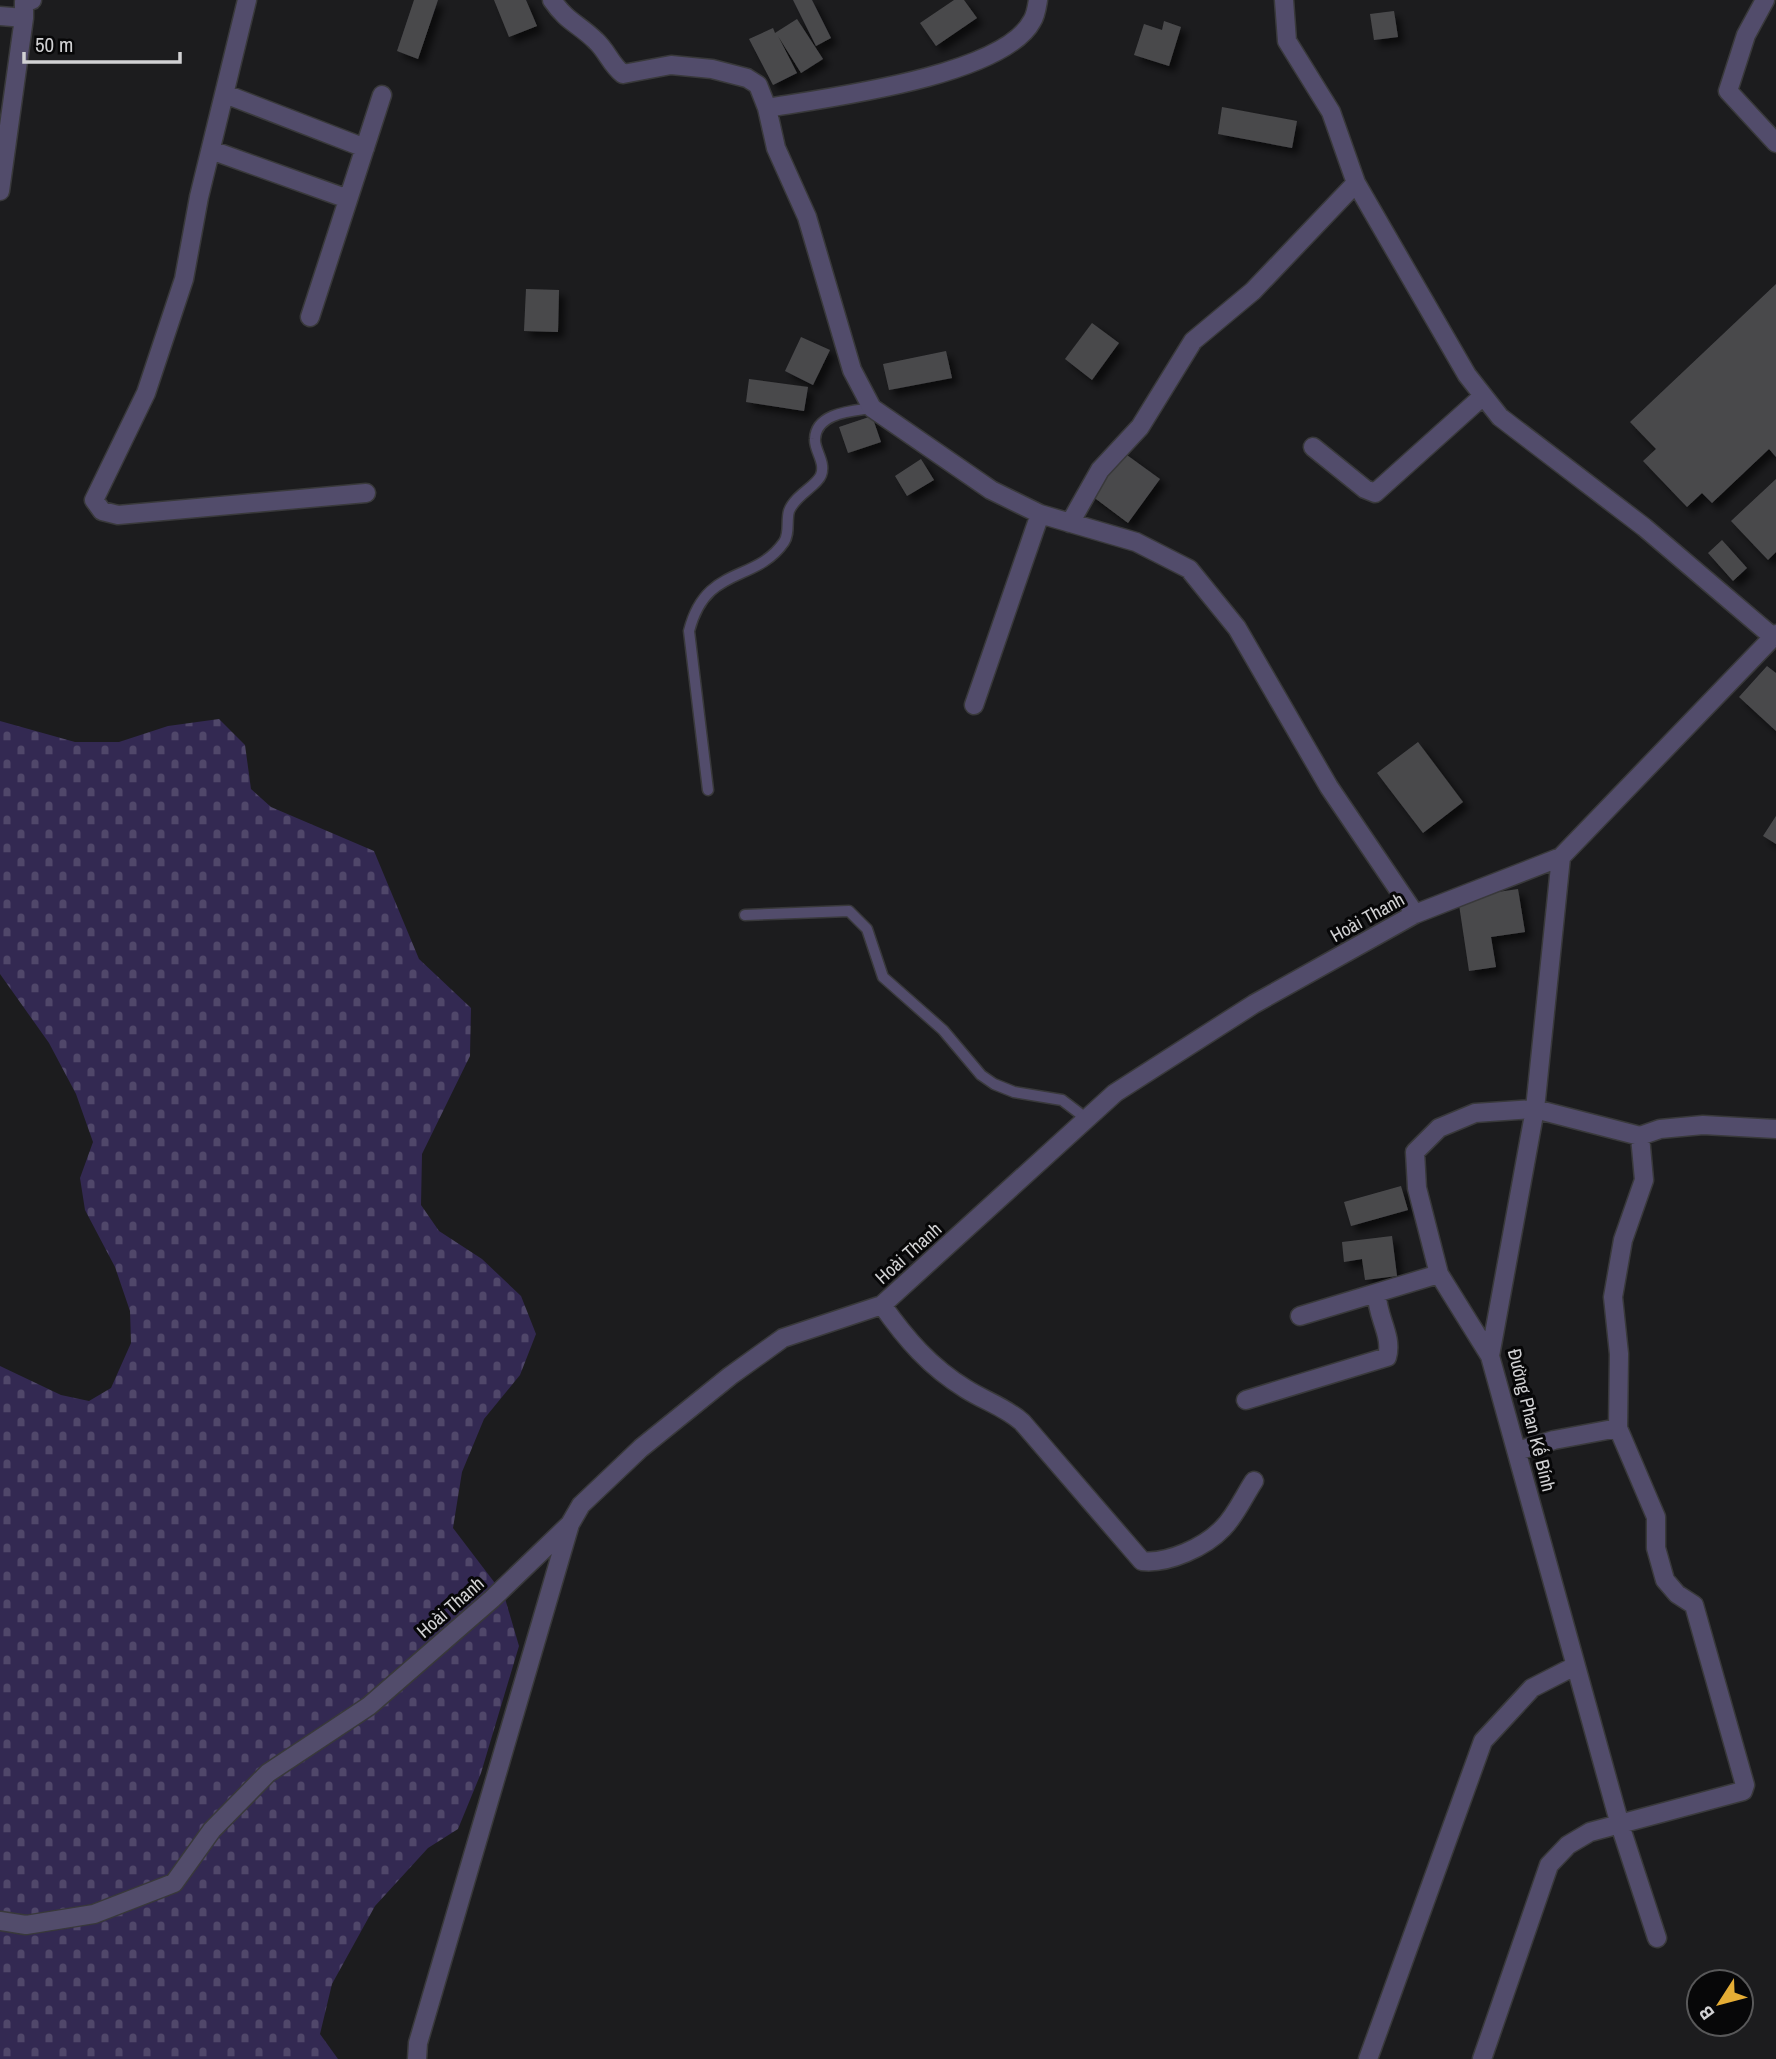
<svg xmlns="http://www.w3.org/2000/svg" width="1776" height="2059" font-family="'Archivo Narrow',sans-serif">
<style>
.cemetery{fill:url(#cemetery-stones)}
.building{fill:#4a4a4c;filter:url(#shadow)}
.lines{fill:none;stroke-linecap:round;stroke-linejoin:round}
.lane-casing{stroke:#39393b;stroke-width:13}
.street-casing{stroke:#39393b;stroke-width:21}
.lane{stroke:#524c6b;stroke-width:10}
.street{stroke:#524c6b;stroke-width:18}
.labels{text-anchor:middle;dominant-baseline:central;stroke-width:6;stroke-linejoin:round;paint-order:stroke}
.street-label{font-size:19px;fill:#d1d1d3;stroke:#070708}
</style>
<defs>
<pattern id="cemetery-stones" width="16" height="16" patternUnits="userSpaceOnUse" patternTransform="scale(1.75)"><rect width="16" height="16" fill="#332952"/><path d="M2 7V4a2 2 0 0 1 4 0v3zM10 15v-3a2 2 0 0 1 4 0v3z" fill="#50476a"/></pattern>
<filter id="shadow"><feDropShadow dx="6" dy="6" stdDeviation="3.5" flood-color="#0009"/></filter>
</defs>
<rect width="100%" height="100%" fill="#1c1c1e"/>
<path class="cemetery" d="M219 719 245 745 251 789 271 807 374 851 419 959 471 1008 470 1056 422 1154 421 1205 439 1231 482 1259 521 1296 536 1334 520 1375 484 1419 462 1472 453 1528 504 1595 519 1646 481 1773 458 1829 428 1848 375 1906 332 1984 320 2034 338 2059H0V1366L61 1395 89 1401 111 1388 131 1343 130 1311 115 1267 85 1210 80 1178 93 1142 76 1094 49 1043 0 974V721L75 742H119L168 726Z"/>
<path class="building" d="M414 0H438L418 59 397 51Z
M494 0H526L537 26 509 37Z
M793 0H812L831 38 816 46Z
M954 0H964L977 18 936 46 920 23Z
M1394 11 1398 37 1374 40 1370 14Z
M797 19 823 59 801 73 778 36 797 73 773 85 749 39 773 28 775 33Z
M1164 21 1181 27 1169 66 1134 55 1144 24 1162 30Z
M1222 107 1297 121 1292 148 1218 134Z
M1776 284V457L1769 449 1712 503 1702 493 1687 507 1643 461 1656 449 1630 422Z
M526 289 559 290 558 332 524 331Z
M1092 323 1119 343 1092 380 1065 359Z
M801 337 830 350 813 385 785 371Z
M946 351 952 378 889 390 883 364Z
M749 379 808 387 804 411 746 402Z
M872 416 881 442 848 453 839 427Z
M1120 450 1160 479 1128 523 1088 493Z
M921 459 934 480 907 496 895 476Z
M1776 479V552L1768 560 1731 521Z
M1722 540 1747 568 1733 581 1708 553Z
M1767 666 1776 673V731L1739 697Z
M1418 742 1463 802 1423 833 1377 773Z
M1776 816V844L1763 836Z
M1518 889 1525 932 1491 937 1496 967 1469 971 1458 898Z
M1401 1186 1408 1210 1351 1226 1344 1202Z
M1392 1236 1397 1276 1365 1280 1362 1259 1344 1262 1342 1242Z"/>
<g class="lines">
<defs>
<path id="lane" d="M708 790 689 631C706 564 755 584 784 542 790 533 786 521 789 511 795 495 817 486 821 475 826 462 814 450 815 439 816 412 854 411 872 408
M745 915 849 911 867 929 883 977 943 1030 981 1075 994 1084 1014 1092 1062 1100 1087 1119"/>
<path id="street" d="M247 0 199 197 184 279 146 393 94 500 102 511 118 515 366 493
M552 0C567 22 579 24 596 41 607 51 611 65 623 74L671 65 712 69 747 78 758 85 767 108 776 148 807 217 852 370 872 408 991 490 1040 514 1136 542 1189 569 1237 628 1329 787 1415 914
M1284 0 1287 41 1331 112 1356 183 1467 375 1500 417 1644 527 1773 637
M1765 0 1746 35 1728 91 1776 143
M0 16 24 18V2L32 0
M225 94 365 148
M767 108C827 98 1003 76 1032 21 1036 15 1037 6 1038 0
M211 150 348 199
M0 191 24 18
M310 317 382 95
M1313 447 1365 489 1375 493 1483 396
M1070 523 1100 470 1140 427 1193 341 1253 291 1356 183
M974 705 1040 514
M1561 857 1535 1109 1490 1356 1620 1825 1657 1938
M882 1305C906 1339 930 1367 966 1389 985 1401 1005 1407 1022 1422L1142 1561C1168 1564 1205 1547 1223 1528 1236 1515 1244 1496 1254 1481
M1300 1316 1439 1274
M1490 1356 1439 1274 1417 1188 1415 1152 1439 1128 1475 1113 1535 1109 1640 1136 1660 1129 1703 1125 1776 1129
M1246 1400 1387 1357C1393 1336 1377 1317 1377 1295
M1517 1451 1554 1440 1618 1428
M0 1921 26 1925 94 1914 174 1883 212 1830 268 1773 369 1706 492 1599 570 1524 581 1505 641 1448 730 1376 783 1338 882 1305 1115 1093 1254 1004 1415 914 1561 857 1776 634
M417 2059 418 2043 570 1524
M1368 2059 1483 1741 1532 1688 1575 1666
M1482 2059 1549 1865 1568 1845 1590 1832 1743 1791 1745 1785 1694 1605 1677 1594 1665 1580 1656 1548V1517L1618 1428 1619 1354 1613 1297 1623 1240 1644 1180 1640 1136"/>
</defs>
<use href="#lane" class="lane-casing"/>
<use href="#street" class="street-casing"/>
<use href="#lane" class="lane"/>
<use href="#street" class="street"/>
</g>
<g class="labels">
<g class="street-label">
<text transform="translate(1367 917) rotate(-29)">Hoài Thanh</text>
<text transform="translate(908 1253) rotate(-42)">Hoài Thanh</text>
<text transform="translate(1532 1420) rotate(76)">Đường Phan Kế Bính</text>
<text transform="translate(450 1607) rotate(-41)">Hoài Thanh</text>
</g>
</g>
<g transform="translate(1720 2003) rotate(234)"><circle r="33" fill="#070708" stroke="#585859" stroke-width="2"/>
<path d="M0-5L12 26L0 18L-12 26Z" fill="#e5ad35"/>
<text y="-10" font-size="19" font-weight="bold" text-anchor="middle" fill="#d1d1d3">B</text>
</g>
<path d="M24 52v10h156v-10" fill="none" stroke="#d1d1d3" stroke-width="3.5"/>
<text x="35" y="52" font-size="21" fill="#d1d1d3" stroke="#070708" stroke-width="5" paint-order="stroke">50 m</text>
</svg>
